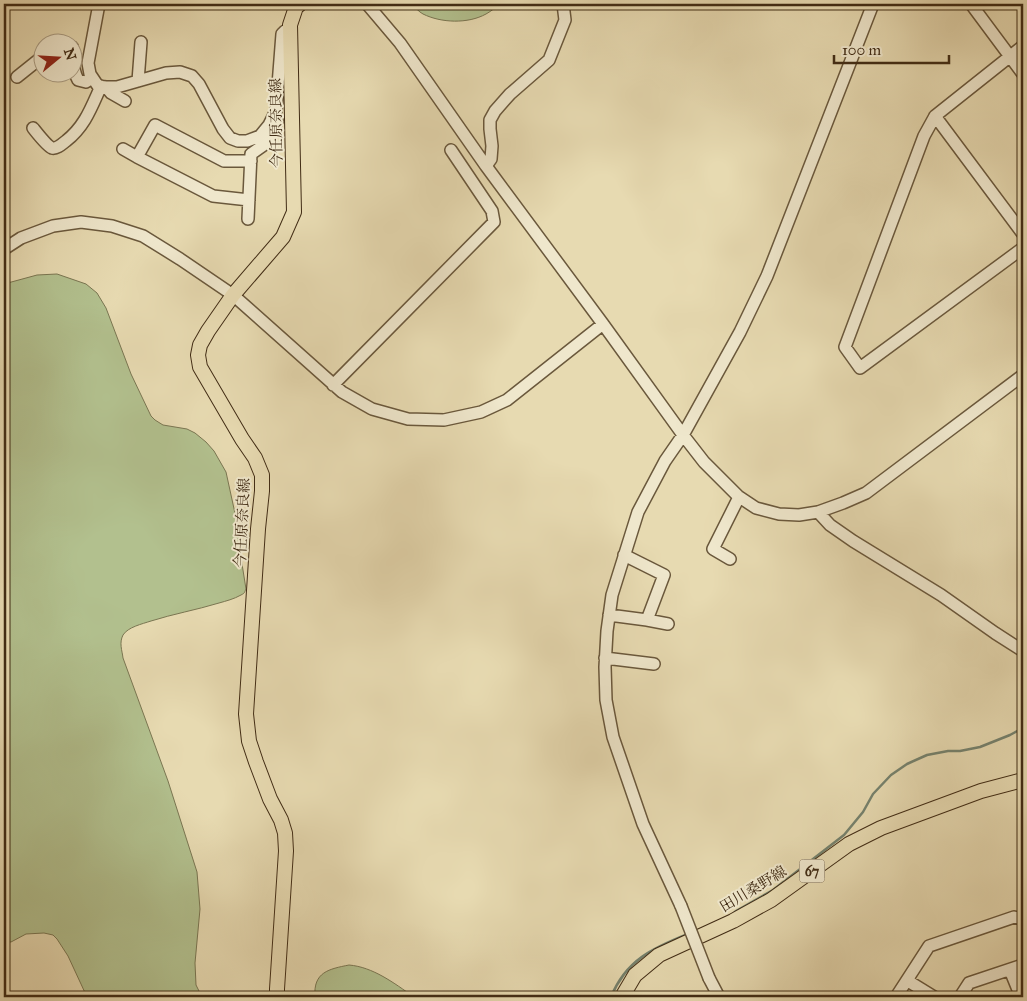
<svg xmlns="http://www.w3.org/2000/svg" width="1027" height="1001" font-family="'IM FELL Great Primer','Noto Serif JP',serif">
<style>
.green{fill:#b2c08e;stroke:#7a7652}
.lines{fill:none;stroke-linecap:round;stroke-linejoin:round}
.stream{stroke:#75826e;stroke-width:2.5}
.minor-casing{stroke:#6a583c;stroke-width:14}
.major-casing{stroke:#412c15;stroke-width:16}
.minor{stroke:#efe7cc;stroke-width:11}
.major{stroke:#e7dab1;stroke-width:14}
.minor-bridge-casing{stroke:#6a583c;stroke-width:14;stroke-linecap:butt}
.minor-bridge{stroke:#efe7cc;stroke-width:11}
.labels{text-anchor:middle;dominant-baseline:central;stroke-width:4;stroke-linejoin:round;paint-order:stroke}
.shield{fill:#efe7cc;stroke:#75644c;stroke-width:1}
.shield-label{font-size:14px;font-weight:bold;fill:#412c15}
.street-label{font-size:15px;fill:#412c15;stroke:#efe7cc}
</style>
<rect width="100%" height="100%" fill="#e7dab1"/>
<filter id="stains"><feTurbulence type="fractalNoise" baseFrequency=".004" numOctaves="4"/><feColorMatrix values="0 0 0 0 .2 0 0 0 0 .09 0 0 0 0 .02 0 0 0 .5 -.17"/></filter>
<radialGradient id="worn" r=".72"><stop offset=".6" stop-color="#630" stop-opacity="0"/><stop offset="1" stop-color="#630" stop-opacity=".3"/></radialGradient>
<path class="green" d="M411 4H503C496 6 492 11 486 14 468 24 441 23 423 14 419 12 415 7 411 4Z
M57 274 86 284 97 293 106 308 131 374 151 416 155 420 163 425 187 429 195 433 206 442 214 451 226 472 238 527 242 564 246 589C244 593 245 593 241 595 234 599 226 601 219 603 196 610 173 614 151 621 142 624 128 627 123 635 119 643 122 650 123 658L168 781 197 872 200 909 195 963 196 985 202 997H87L68 956 57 939 53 935 44 933 26 934 11 942H4V284L37 275Z
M349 965C373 967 394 983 414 997H315C313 972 329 969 349 965Z"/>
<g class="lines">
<path class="stream" d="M732 915 736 911 773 890 844 835 863 812 873 794 891 775 907 764 927 755 948 751H960L980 747 1010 735 1023 728
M611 997C626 960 653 948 688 934"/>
<defs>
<path id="minor" d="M99 4 88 63 90 74 98 86 106 87H117L166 73 180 72 192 76 199 84 223 129 230 138 238 141H247L260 136 269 125 276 111 282 34 285 31 290 30
M367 4 400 43 486 166 603 324 683 435 704 462 738 496 756 508 779 514 799 515 818 512 843 503 866 493 1023 375
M971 4 1023 74
M72 47C73 58 72 70 78 80L86 82 92 78
M17 77 42 57
M138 81 141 42
M106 87 111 93 125 101
M935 116 1023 46
M33 128C37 133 47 146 52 148 57 149 62 144 66 141 85 126 91 108 101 86
M123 149 137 157
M486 166 491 159 492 146 490 129V120L495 111 510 94 549 60 565 20 563 4
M249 200 213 196 137 157 155 125 224 161H251
M248 219 251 154 268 142 277 121
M1023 234 935 116 924 136 845 347 860 368 1023 248
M4 249 21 238 53 226 81 222 112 226 143 236 180 259 233 295 342 392 372 409 408 419 444 420 481 412 507 400 603 324
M333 385 494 222 492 211 451 150
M818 512 830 525 853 541 941 595 995 633 1023 651
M730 559 713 549 739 497
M609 615 647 620 664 575 624 555
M647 620 668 624
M605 658 654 664
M681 906 643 824 613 737 606 700 605 667 607 631 612 595 638 512 665 461 683 435 740 332 767 276 873 4
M1010 970 1021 997
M709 978 719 997
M908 981 934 997
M896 997 929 946 1014 917 1023 919
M960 997 969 983 1023 965"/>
<path id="major" d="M277 997V989L286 851 285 833 281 820 270 799 256 762 249 741 246 714 258 529 262 491V475L255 458 242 439 200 367 198 355 200 345 208 331 233 295 283 237 294 212 290 25 296 7 300 4
M622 997 635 975 659 955 733 921 771 900 849 844 881 828 981 791 1023 780"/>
</defs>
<use href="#minor" class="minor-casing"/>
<use href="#major" class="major-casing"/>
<use href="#minor" class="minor"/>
<use href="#major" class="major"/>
<defs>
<path id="minor-bridge" d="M681 906 709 978"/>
</defs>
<use href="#minor-bridge" class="minor-bridge-casing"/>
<use href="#minor-bridge" class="minor-bridge"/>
</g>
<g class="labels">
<rect class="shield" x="799.5" y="859.5" width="25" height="23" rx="4"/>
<g class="shield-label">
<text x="812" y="871">67</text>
</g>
<g class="street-label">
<text transform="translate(276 123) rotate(-91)">今任原奈良線</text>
<text transform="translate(242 523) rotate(-87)">今任原奈良線</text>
<text transform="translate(753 889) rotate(-31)">田川桑野線</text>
</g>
</g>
<rect width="1027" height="1001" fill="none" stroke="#e7dab1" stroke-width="20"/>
<rect x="5" y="5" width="1017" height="991" fill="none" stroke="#412c15" stroke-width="2.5"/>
<rect x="10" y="10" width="1007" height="981" fill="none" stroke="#412c15"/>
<g transform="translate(58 58) rotate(72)"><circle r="24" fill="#efe7cc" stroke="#a99c83"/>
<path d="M0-4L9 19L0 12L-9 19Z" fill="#8f2418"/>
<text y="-8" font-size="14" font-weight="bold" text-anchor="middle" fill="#412c15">N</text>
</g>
<path d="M834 55v8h115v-8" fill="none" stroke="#412c15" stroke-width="2.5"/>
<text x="842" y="55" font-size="15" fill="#412c15" stroke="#efe7cc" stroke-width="4" paint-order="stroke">100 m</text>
<rect width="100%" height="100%" filter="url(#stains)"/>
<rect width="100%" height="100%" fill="url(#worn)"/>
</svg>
